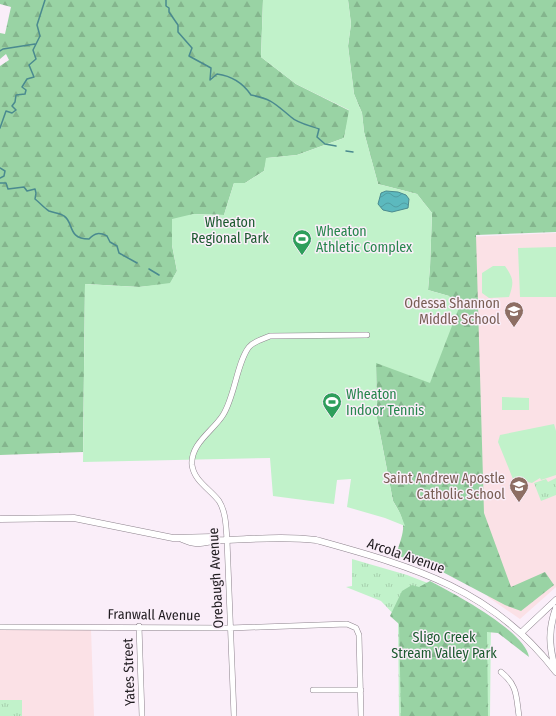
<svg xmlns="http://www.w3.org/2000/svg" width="556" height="716" font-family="'Fira Sans Condensed',sans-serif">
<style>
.education{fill:#fbe1e6}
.grass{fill:url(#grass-tufts)}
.forest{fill:url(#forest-firs)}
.pitch{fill:#c1f2ca}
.water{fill:url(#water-waves);stroke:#4a8a8f}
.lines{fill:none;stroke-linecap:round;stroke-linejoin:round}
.stream{stroke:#4a8a8f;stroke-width:1.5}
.minor-casing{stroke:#8d838d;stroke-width:6}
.tertiary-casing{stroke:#8d838d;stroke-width:7}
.minor{stroke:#fff;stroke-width:5}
.tertiary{stroke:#fff;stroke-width:6}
.labels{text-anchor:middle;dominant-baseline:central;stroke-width:3;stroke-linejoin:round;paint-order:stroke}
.park-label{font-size:14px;fill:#1b592e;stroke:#faeef9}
.leisure-label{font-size:14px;fill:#27864d;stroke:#faeef9;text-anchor:start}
.education-label{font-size:14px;fill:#785e54;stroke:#faeef9;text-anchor:end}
.street-label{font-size:14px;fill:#201c20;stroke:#faeef9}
</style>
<defs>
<pattern id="grass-tufts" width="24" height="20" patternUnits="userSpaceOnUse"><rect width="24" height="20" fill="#c1f2ca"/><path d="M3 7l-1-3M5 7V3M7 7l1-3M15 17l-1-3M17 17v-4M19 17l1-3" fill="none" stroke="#a6cfad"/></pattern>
<pattern id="forest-firs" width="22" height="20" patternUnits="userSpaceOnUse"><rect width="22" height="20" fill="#99d3a4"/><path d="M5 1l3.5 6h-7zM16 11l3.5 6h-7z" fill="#84b58d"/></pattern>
<pattern id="water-waves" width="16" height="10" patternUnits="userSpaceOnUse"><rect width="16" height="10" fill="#5cb9be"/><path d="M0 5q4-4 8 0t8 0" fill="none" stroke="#509ea3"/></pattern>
</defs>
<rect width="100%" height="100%" fill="#faeef9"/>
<path class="education" d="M556 233V587L520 619 488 597 467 237Z
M91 629 94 716H0V630Z"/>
<path class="grass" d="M556 478V495L541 501 534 483 546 479 548 482Z
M352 559 407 575 438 587 491 619 490 716H399L398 619 381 601 346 587 352 586Z
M0 700H22V716H0Z"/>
<path class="forest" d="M0 0H263L261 57 296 84 350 111 344 138 297 155 267 158 264 171 245 183H234L224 215 193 214 172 245 177 271 170 284 139 287 85 284 83 452 0 455V66L9 60 6 54 0 59V33L5 34 11 7 0 4Z
M348 0H556V232L476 235 484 513 511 587 545 572 554 585 521 611 505 605 437 569 396 555C404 529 408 525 393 501L377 418 376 363 449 296 428 290 430 267 432 213 417 194 378 184 364 132 362 113 354 94 348 46 351 24Z
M430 581C453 593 525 631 529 657L498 633 487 632 488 716H401L399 624 390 616 402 591 412 585 419 587Z"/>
<path class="pitch" d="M263 0H348L351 24 348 46 354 94 362 113 364 132 378 184 417 194 432 213 430 267 428 290 449 296 460 305 430 383 376 363 377 418 393 501 400 513 405 526 385 518 347 507 351 479 337 480 334 504 273 496 270 458 83 462 85 284 139 287 170 283 177 271 172 245V219L193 214 224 215 234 183H245L264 171 266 158 297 155 344 138 349 110 296 84 261 57Z
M556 247V297H520L518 248Z
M493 266H505C514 279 514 282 509 297L489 298 482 293V273Z
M502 397 529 398V410H502Z
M554 424 556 431V475L541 480 540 478 532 483 513 479 498 442 500 435Z"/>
<path class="water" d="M386 191 398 192 406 195 409 199 408 208 392 212 383 210 378 204 381 193Z"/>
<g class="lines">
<path class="stream" d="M166 0V6L169 8V12L178 25V32L192 48 189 56 211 68 210 80 217 74C232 76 243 83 251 95 272 99 275 104 291 117 297 123 311 126 319 129L317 137 325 144 336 146
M0 51 3 49 35 44
M0 128 6 111 12 113 16 110 12 106 15 102 16 95 25 94 26 90 22 87 27 79 34 77 29 65 36 59 33 50 40 36 37 25 45 0
M346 151 353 152
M0 168 5 171 4 176 0 178
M0 183H6L8 189 24 187 27 191 35 189 36 193 35 199C40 203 44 208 49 211 54 213 60 213 64 216 74 222 67 239 89 239 95 233 99 232 107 236L110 242 117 246 119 253 137 263
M149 269 159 275"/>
<defs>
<path id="minor" d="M139 626 142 716
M0 627 230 628 347 624 356 628 359 635 361 716
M501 672C518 686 516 696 519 716
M313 690H361
M234 716 227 540C226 527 226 512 219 501 210 489 194 481 192 465 190 444 213 431 223 415 235 396 237 362 249 347 254 341 263 339 270 336L367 335"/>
<path id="tertiary" d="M0 519 74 518 173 538 212 537 217 540
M182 539C202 548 205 540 224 540 254 539 286 536 316 540 413 567 492 588 556 672
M522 632 556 600
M555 668C549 646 548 630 556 608"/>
</defs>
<use href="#minor" class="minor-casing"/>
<use href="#tertiary" class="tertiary-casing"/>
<use href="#minor" class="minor"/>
<use href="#tertiary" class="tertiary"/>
</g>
<defs>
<symbol id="stadium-pin" viewBox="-11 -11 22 30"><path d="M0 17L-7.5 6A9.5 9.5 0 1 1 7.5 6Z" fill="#2e9e5b" stroke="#faeef9"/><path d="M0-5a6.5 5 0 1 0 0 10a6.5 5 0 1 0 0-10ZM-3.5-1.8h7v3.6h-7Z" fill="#fff"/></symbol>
<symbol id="school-pin" viewBox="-11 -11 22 30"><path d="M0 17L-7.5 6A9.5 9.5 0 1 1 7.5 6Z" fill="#8d6e63" stroke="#faeef9"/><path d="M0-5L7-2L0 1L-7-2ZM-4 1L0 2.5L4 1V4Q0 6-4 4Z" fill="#fff"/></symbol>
</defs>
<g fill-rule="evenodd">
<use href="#stadium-pin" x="291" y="228" width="22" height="30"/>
<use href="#school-pin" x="503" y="300" width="22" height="30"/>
<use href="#stadium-pin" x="321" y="391" width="22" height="30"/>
<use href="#school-pin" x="508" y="475" width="22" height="30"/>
</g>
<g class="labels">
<g class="park-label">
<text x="230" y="222">Wheaton<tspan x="230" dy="16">Regional Park</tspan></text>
<text x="444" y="637">Sligo Creek<tspan x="444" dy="16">Stream Valley Park</tspan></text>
</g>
<g class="leisure-label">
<text x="316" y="231">Wheaton<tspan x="316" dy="16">Athletic Complex</tspan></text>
<text x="346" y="394">Wheaton<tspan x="346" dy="16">Indoor Tennis</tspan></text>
</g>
<g class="education-label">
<text x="500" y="303">Odessa Shannon<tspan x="500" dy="16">Middle School</tspan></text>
<text x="505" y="478">Saint Andrew Apostle<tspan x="505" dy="16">Catholic School</tspan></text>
</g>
<g class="street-label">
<text transform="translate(406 556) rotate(19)">Arcola Avenue</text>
<text transform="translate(216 578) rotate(-93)">Orebaugh Avenue</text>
<text transform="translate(154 615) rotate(1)">Franwall Avenue</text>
<text transform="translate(129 672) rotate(-92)">Yates Street</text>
</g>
</g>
</svg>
